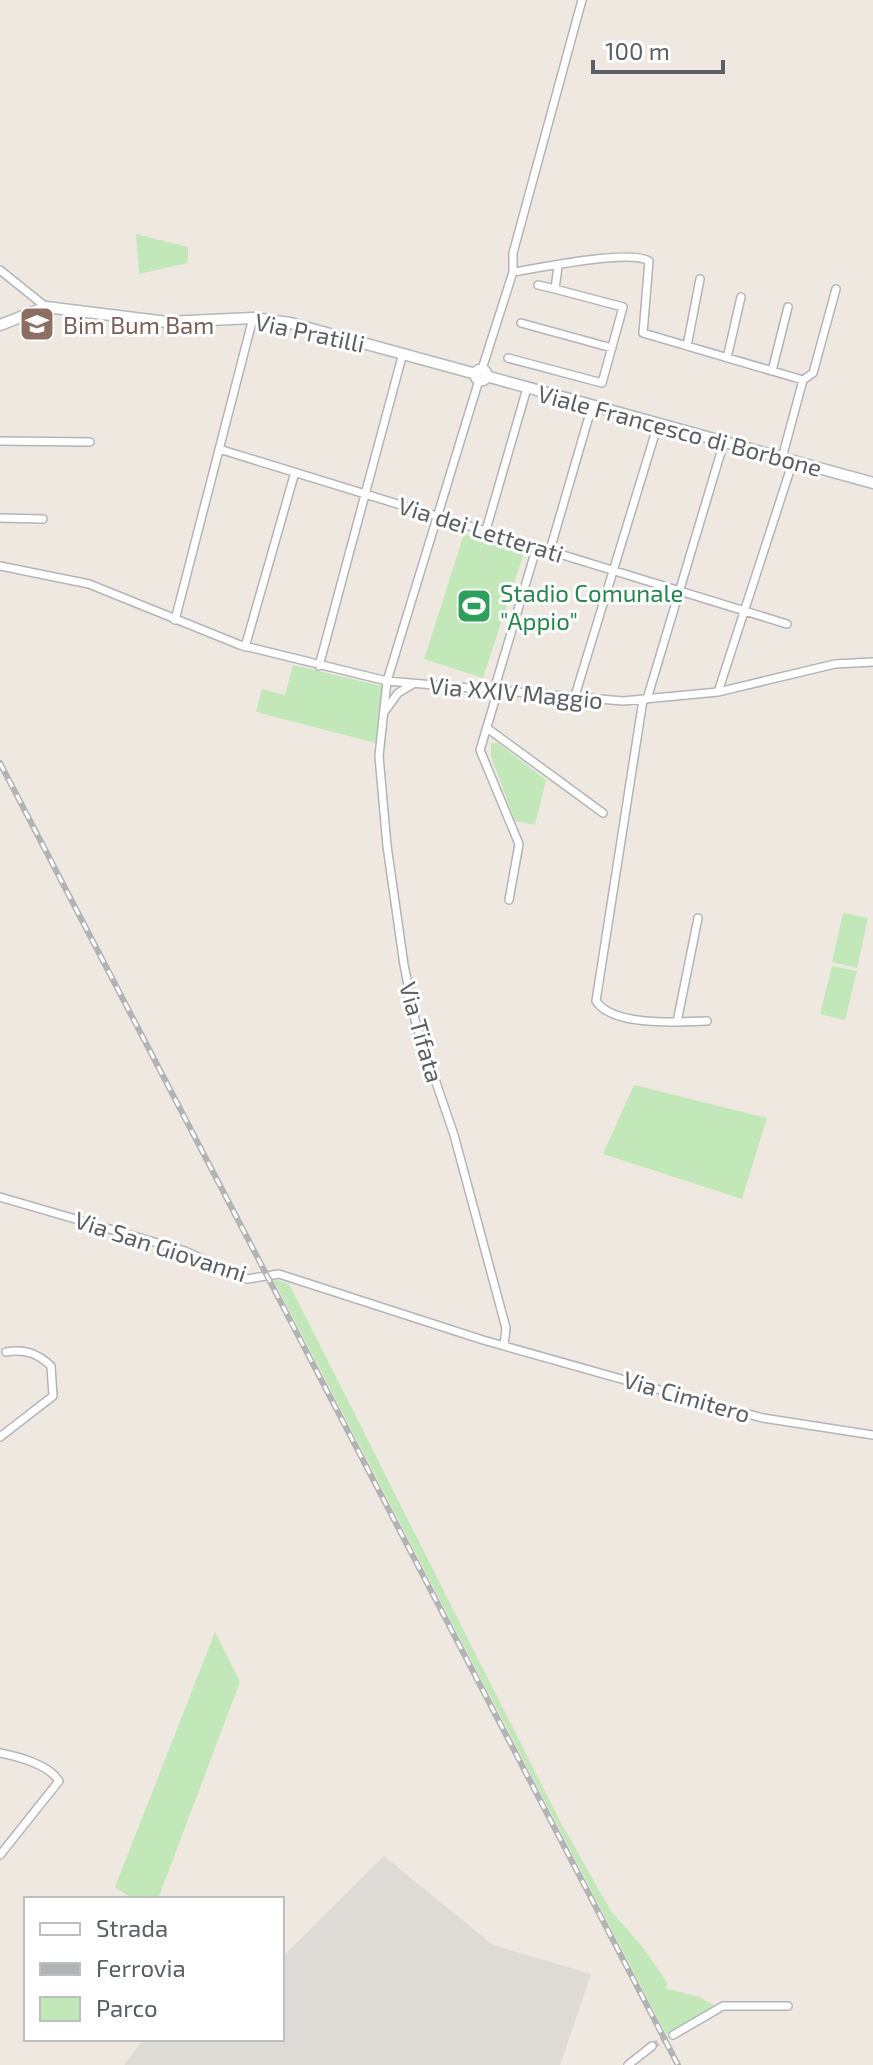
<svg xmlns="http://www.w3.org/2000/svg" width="873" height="2065" font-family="'Exo 2',sans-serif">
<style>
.industrial{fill:#dedad5}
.education{fill:#e0d9d0}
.green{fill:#c2e8b9}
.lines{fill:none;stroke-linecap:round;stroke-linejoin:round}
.street-tunnel{stroke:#c9c6c1;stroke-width:7;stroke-dasharray:7 3.5;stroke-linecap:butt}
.street-casing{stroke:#b1b5b9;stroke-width:10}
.secondary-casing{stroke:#b2b8bc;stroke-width:13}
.street{stroke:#fff;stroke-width:7}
.secondary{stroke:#fff;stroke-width:10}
.rail-casing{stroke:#b2b3b4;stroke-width:6}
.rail{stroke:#fff;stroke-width:3;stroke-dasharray:9;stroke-linecap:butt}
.labels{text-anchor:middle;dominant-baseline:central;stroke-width:6;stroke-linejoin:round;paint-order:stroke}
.education-label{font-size:24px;fill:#785e54;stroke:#fff;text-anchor:start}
.street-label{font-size:24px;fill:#595f63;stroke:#fff}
.leisure-label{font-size:24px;fill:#27864d;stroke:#fff;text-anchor:start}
</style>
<rect width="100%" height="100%" fill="#eee8e0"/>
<path class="industrial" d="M384 1856 493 1945 591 1974 560 2065H124L144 2039H282V1957Z"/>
<path class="education" d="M47 315 41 336 28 332 33 316Z"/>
<path class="green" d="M136 234 188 247V263L139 274Z
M464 534 524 553 483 678 424 659Z
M293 665 382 686 376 743 256 712 262 689 285 695Z
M491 743H498L546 780 535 825 515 821 491 756Z
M843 913 868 918 857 968 832 962Z
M832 966 857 971 845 1020 820 1014Z
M634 1085 767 1118 742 1199 603 1154Z
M273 1279 289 1284 561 1823 611 1911 645 1950 668 1984 665 1988 699 1997 717 2007 666 2034Z
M215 1632 240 1682 158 1899H133L115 1887Z"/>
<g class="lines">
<path class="street-tunnel" d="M652 2046 673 2035"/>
<defs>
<path id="street" d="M0 270 46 307
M513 272C540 268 628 249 649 261L643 333 803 380 782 458
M538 285 555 289
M521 323 612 348
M687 346 700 279
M508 358 602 383 623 307 555 289 558 266
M727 358 741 297
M482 369 513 272V253L582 0
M772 371 788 307
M479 380 387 681 379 756 387 846 404 965 416 1024 454 1135 506 1328 504 1345
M803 380 813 373 836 289
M0 441 90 442
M219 449 787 624
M0 518 43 519
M486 530 527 388
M550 550 592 406
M0 566 89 584 240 645 387 681 623 701 718 692 835 664 873 662
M175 620 253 318
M245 647 295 472
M319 666 403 353
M494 690 537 546
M498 690 480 750 519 844 509 900
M718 692 793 461
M574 699 658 424
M647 699 724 442
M643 700 596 1001C613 1027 679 1022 707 1021
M385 711 398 693 413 684
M487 728 603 813
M677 1022 698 918
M0 1197 185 1251 247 1279 279 1274 483 1340 717 1406 763 1418 873 1435
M0 1437 53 1396 51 1366C37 1353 25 1349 6 1352
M0 1753C19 1757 48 1764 59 1781L0 1855
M673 2035 723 2006H788
M628 2065 652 2046"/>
<path id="secondary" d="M0 325 46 307 167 322 253 318 290 323 476 374
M475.5 375a5.5 5.5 0 1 1 11 0a5.5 5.5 0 1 1-11 0Z
M486 376 873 483"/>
</defs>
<use href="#street" class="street-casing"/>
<use href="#secondary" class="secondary-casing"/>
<use href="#street" class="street"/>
<use href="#secondary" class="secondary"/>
<defs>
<path id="rail" d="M0 763 678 2065"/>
</defs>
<use href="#rail" class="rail-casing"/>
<use href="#rail" class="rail"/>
</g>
<defs>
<symbol id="school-square" viewBox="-11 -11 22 22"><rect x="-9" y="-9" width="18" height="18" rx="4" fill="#8d6e63" stroke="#fff"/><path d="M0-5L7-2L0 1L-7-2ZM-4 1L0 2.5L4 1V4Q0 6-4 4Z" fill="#fff"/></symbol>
<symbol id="stadium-square" viewBox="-11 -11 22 22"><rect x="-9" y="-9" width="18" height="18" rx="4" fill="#2e9e5b" stroke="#fff"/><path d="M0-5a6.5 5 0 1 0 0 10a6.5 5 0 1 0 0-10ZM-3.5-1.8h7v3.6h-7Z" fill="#fff"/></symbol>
</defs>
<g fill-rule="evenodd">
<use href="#school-square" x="17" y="304" width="40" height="40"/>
<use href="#stadium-square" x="454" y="586" width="40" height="40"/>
</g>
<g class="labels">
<g class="education-label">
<text x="63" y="324">Bim Bum Bam</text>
</g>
<g class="street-label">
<text transform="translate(310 332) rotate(12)">Via Pratilli</text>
<text transform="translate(680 430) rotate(15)">Viale Francesco di Borbone</text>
<text transform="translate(481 529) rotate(17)">Via dei Letterati</text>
<text transform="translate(516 692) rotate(5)">Via XXIV Maggio</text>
<text transform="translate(422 1032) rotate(74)">Via Tifata</text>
<text transform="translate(161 1246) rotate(18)">Via San Giovanni</text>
<text transform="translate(687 1396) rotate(16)">Via Cimitero</text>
</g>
<g class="leisure-label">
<text x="500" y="592">Stadio Comunale<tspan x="500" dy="28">"Appio"</tspan></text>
</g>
</g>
<rect x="24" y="1897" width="260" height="144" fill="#ffffff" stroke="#bdbfc1" stroke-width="2"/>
<rect x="40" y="1923" width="40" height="12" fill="#ffffff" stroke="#bdbfc1" stroke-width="2"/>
<text x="96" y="1937" font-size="24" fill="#595f63">Strada</text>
<rect x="40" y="1963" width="40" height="12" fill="#b2b3b4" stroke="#bdbfc1" stroke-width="2"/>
<text x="96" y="1977" font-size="24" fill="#595f63">Ferrovia</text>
<rect x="40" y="1997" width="40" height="24" fill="#c2e8b9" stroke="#bdbfc1" stroke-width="2"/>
<text x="96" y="2017" font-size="24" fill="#595f63">Parco</text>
<path d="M593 60v12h130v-12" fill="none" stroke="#595f63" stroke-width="4"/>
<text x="605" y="60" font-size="24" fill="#595f63" stroke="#ffffff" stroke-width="6" paint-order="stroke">100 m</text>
</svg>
